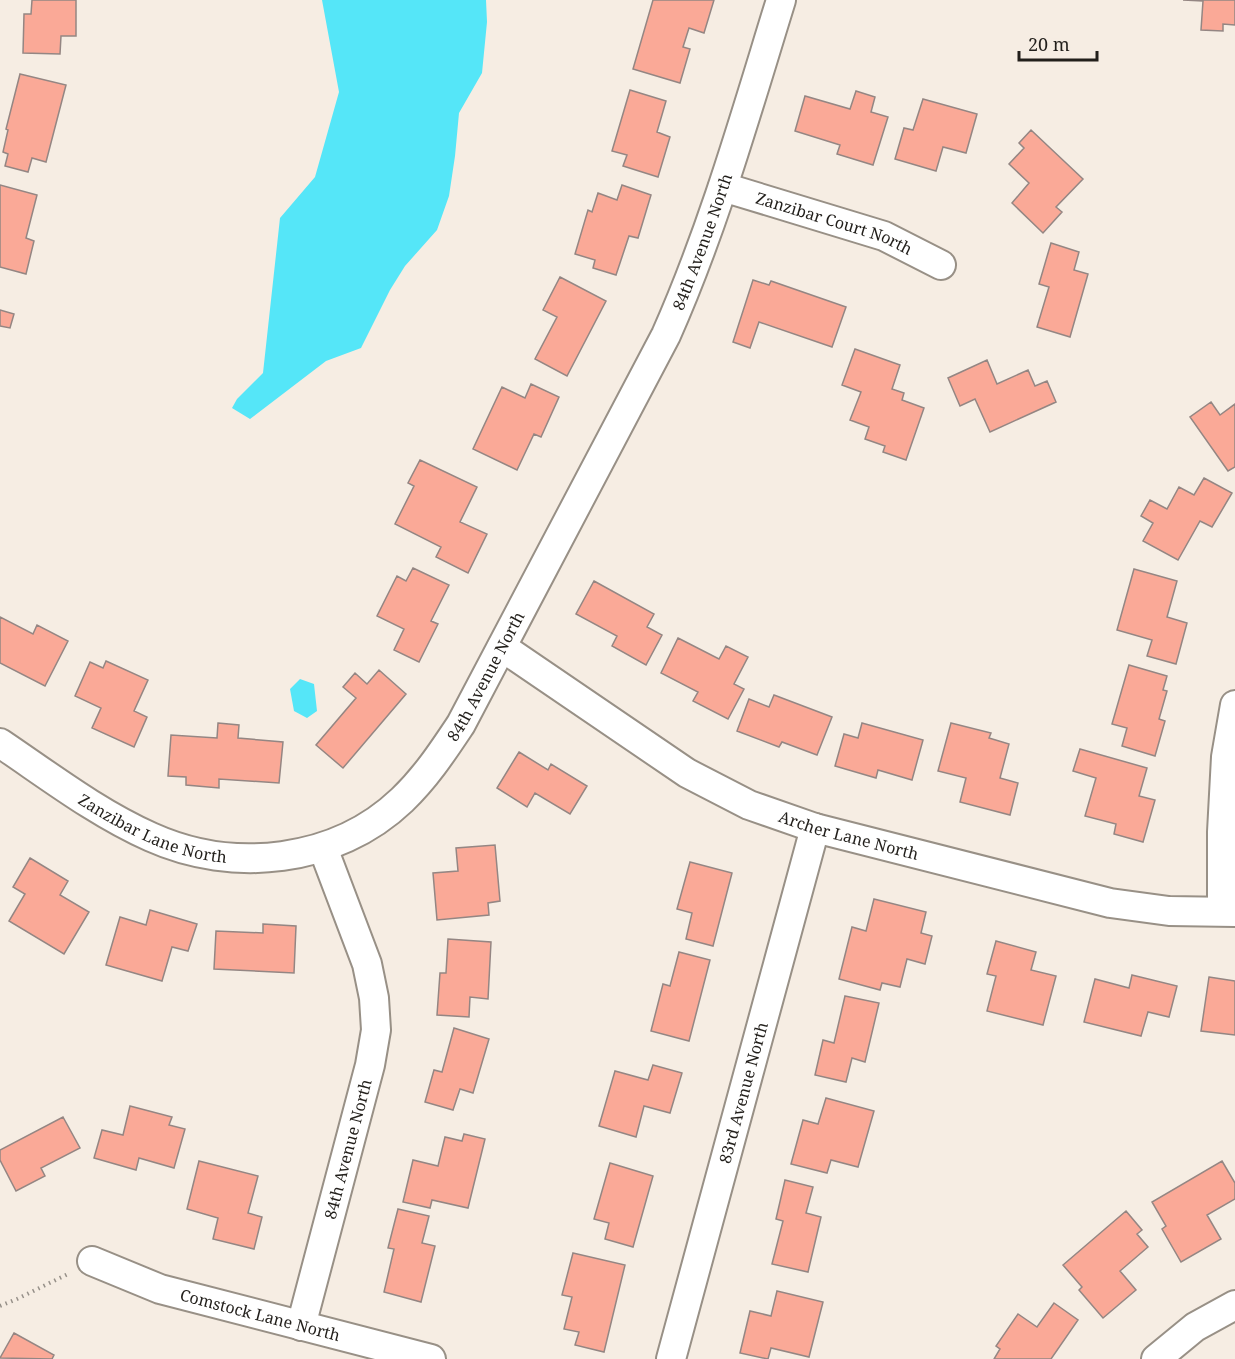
<svg xmlns="http://www.w3.org/2000/svg" width="1235" height="1359" font-family="'Noto Serif',serif">
<style>
.water{fill:#55e6f8}
.building{fill:#faa997;stroke:#948683;stroke-width:1.5}
.lines{fill:none;stroke-linecap:round;stroke-linejoin:round}
.minor-casing{stroke:#989086;stroke-width:32}
.path{stroke:#969089;stroke-width:4;stroke-dasharray:1.5 4.5;stroke-linecap:butt}
.minor{stroke:#fff;stroke-width:28}
.labels{text-anchor:middle;dominant-baseline:central;stroke-width:6;stroke-linejoin:round;paint-order:stroke}
.street-label{font-size:16px;fill:#221f1b;stroke:#f6ede3}
</style>
<rect width="100%" height="100%" fill="#f6ede3"/>
<path class="water" d="M322 0H486L487 22 482 73 459 113 455 156 449 196 437 230 405 266 390 290 361 348 326 361 250 419 232 408 237 399 263 373 280 218 315 177 339 92Z
M300 679 314 684 317 711 307 718 294 711 290 689Z"/>
<path class="building" d="M32 0H76V36H61L60 54 23 53 24 14H31Z
M653 0H714L704 33 689 28 683 47 690 49 680 83 633 69Z
M1183 0H1235V25L1223 24V31L1201 30 1203 1Z
M20 74 66 85 46 162 32 158 28 172 5 166 8 154 3 152 8 130 6 129Z
M630 90 666 101 657 132 670 137 658 177 623 166 627 155 612 151Z
M856 91 875 97 871 112 888 117 873 165 837 154 840 145 795 131 805 96 850 109Z
M923 99 977 114 966 153 943 147 936 171 895 159 904 128 913 130Z
M1031 130 1083 179 1056 207 1062 212 1043 233 1012 203 1029 183 1009 164 1024 148 1019 143Z
M0 185 37 195 26 238 34 241 26 274 0 267Z
M622 185 651 195 638 238 629 236 616 275 593 268 595 260 575 254 588 210 592 212 598 193 617 200Z
M1051 243 1079 252 1074 270 1088 274 1070 337 1037 327 1049 287 1039 284Z
M560 277 606 301 567 376 535 359 557 317 543 310Z
M753 280 769 285 771 281 846 307 832 347 759 322 750 348 733 342Z
M0 310 14 314 10 328 0 326Z
M855 349 900 365 892 389 904 393 902 400 924 408 906 460 883 452 885 446 865 439 869 427 850 420 861 392 842 385Z
M987 360 997 384 1028 370 1035 386 1047 381 1056 402 990 432 975 399 960 406 948 378Z
M531 384 559 397 541 437 534 434 517 470 473 449 502 387 525 398Z
M1211 402 1220 415 1235 404V467L1228 471 1190 417Z
M420 460 477 487 460 522 487 534 468 573 436 557 441 547 395 524 414 486 408 483Z
M1204 478 1232 493 1212 527 1200 521 1178 560 1143 541 1153 523 1141 516 1150 500 1167 509 1179 487 1194 495Z
M413 568 449 585 431 621 438 624 419 662 394 650 404 629 377 616 397 576 406 581Z
M1134 569 1177 581 1167 617 1187 623 1176 664 1147 656 1152 640 1117 630Z
M594 581 654 614 647 627 662 635 646 665 612 646 617 636 576 614Z
M0 617 33 634 37 625 68 641 45 686 0 663Z
M678 638 719 659 726 646 748 657 734 684 744 689 728 719 693 701 698 692 661 673Z
M106 661 148 680 134 711 147 717 134 747 92 728 101 708 75 696 90 662 103 668Z
M1129 665 1167 676 1163 690 1167 691 1159 719 1165 721 1155 756 1122 746 1127 728 1112 724Z
M379 670 406 694 343 768 316 745 356 698 343 687 355 673 367 684Z
M774 695 832 717 817 755 782 742 779 747 737 731 749 699 769 707Z
M218 723 239 725 238 738 283 742 279 783 219 779V788L186 785V777L168 776 171 735 217 738Z
M862 723 923 740 912 780 878 770 876 778 835 766 844 734 858 738Z
M951 723 991 733 989 738 1009 744 1000 778 1018 783 1010 815 960 802 966 778 938 771Z
M1080 749 1147 768 1139 796 1155 800 1143 842 1114 834 1116 824 1085 816 1096 778 1073 771Z
M519 752 548 770 551 764 587 786 570 814 535 793 527 807 497 788Z
M495 845 500 901 488 903 489 915 437 920 433 873 458 871 456 848Z
M30 858 68 881 60 895 89 912 64 954 9 921 25 894 13 887Z
M690 862 732 873 713 946 686 939 692 913 677 909Z
M874 899 926 912 921 933 932 936 925 964 907 959 900 987 882 983 880 990 839 979 852 927 866 931Z
M150 910 197 924 188 951 172 947 162 981 106 965 120 917 146 925Z
M263 924 296 926 294 973 214 969 216 931 263 933Z
M448 939 491 942 488 999 470 997 469 1017 437 1015 440 973H446Z
M996 941 1036 952 1031 970 1056 976 1043 1025 987 1011 996 976 987 974Z
M679 952 710 960 689 1041 651 1031 663 984 670 986Z
M1132 975 1177 986 1169 1017 1148 1012 1141 1036 1084 1022 1095 979 1129 988Z
M1209 977 1235 981V1035L1201 1031Z
M845 996 879 1003 865 1062 852 1058 846 1082 815 1075 823 1040 834 1043Z
M454 1028 489 1039 473 1093 460 1089 453 1110 425 1102 434 1070 442 1072Z
M653 1065 682 1073 670 1113 644 1106 636 1137 599 1126 615 1071 648 1080Z
M826 1098 874 1111 858 1167 831 1160 827 1173 791 1164 803 1120 818 1124Z
M130 1106 172 1117 169 1125 185 1129 174 1168 139 1158 136 1170 94 1158 102 1130 123 1135Z
M63 1117 80 1148 41 1168 45 1176 16 1191 0 1160V1150Z
M464 1134 485 1139 468 1208 432 1200 430 1208 403 1202 413 1160 438 1166 445 1137 462 1141Z
M199 1161 258 1176 248 1213 262 1217 254 1249 213 1239 218 1218 187 1209Z
M1222 1161 1235 1183V1199L1207 1215 1221 1239 1181 1262 1162 1229 1166 1226 1152 1202Z
M610 1163 653 1176 633 1247 605 1239 609 1223 594 1219Z
M785 1180 813 1187 806 1213 821 1217 808 1272 772 1264 783 1221 776 1219Z
M398 1209 429 1216 422 1243 435 1246 421 1302 384 1292 394 1249 388 1248Z
M1126 1211 1142 1230 1137 1234 1148 1247 1120 1271 1136 1290 1103 1318 1079 1290 1082 1287 1063 1265Z
M573 1253 625 1265 604 1352 575 1345 579 1332 564 1329 572 1297 562 1295Z
M777 1291 823 1302 809 1357 771 1348 768 1359 740 1353 750 1311 771 1316Z
M1054 1303 1078 1320 1051 1359H994L1000 1349 996 1346 1018 1314 1037 1327Z
M14 1333 54 1355 52 1359 0 1358Z"/>
<g class="lines">
<defs>
<g id="minor">
<path id="s1" d="M723 187 884 236 941 265"/>
<path id="s2" d="M502 647 687 773 749 805 815 828 1110 903 1169 911 1235 912"/>
<path id="s3" d="M0 743C49 776 97 813 151 837 233 874 336 863 402 800 426 777 443 751 461 724L666 335C714 227 746 113 781 0"/>
<path d="M1222 911V832L1226 757 1235 705"/>
<path id="s4" d="M92 1261 160 1289 431 1359"/>
<path id="s5" d="M301 1326 370 1065 376 1030 374 998 367 964 323 848"/>
<path id="s6" d="M671 1359 815 828"/>
<path d="M1156 1359 1195 1327 1235 1305"/>
</g>
</defs>
<use href="#minor" class="minor-casing"/>
<path class="path" d="M0 1306 17 1299 70 1273"/>
<use href="#minor" class="minor"/>
</g>
<g class="labels">
<g class="street-label">
<text stroke="none"><textPath href="#s1" startOffset="117">Zanzibar Court North</textPath></text>
<text stroke="none"><textPath href="#s3" startOffset="1083">84th Avenue North</textPath></text>
<text stroke="none"><textPath href="#s3" startOffset="597">84th Avenue North</textPath></text>
<text stroke="none"><textPath href="#s3" startOffset="177">Zanzibar Lane North</textPath></text>
<text stroke="none"><textPath href="#s2" startOffset="398">Archer Lane North</textPath></text>
<text stroke="none"><textPath href="#s6" startOffset="276">83rd Avenue North</textPath></text>
<text stroke="none"><textPath href="#s5" startOffset="183">84th Avenue North</textPath></text>
<text stroke="none"><textPath href="#s4" startOffset="177">Comstock Lane North</textPath></text>
</g>
</g>
<path d="M1019 51v9h78v-9" fill="none" stroke="#221f1b" stroke-width="3"/>
<text x="1028" y="51" font-size="18" fill="#221f1b" stroke="#f6ede3" stroke-width="4.5" paint-order="stroke">20 m</text>
</svg>
